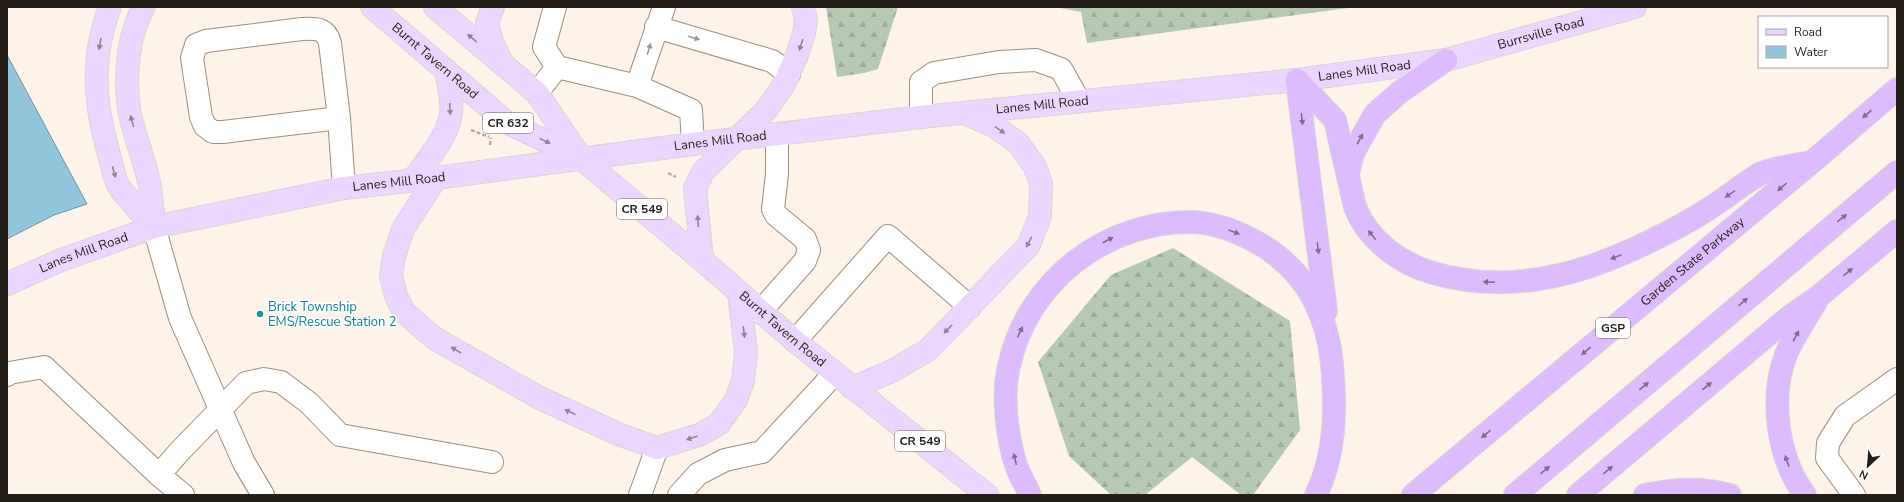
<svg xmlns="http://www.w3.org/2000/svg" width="1904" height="502" font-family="'Nunito Sans',sans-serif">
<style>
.forest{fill:url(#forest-firs)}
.water{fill:#92c6dc;stroke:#7194a1}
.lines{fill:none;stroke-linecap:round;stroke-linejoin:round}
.minor-casing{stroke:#9c8d7d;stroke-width:24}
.major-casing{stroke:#d8d6d5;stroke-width:24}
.highway-casing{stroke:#d8d6d5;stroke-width:24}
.path{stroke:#b4aaa2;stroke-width:2.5;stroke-dasharray:4 2;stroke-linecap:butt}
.minor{stroke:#fff;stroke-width:22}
.major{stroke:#ebd6ff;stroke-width:22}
.highway{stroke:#debaff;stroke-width:22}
.oneway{fill:#918397}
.oneway2{fill:#9c9a97}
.oneway3{fill:#816c8c}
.culture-dot{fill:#0f9aa8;stroke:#fff;stroke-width:1.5}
.labels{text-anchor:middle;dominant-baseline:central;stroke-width:3;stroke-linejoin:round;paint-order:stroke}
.shield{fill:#fff;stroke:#66625d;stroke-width:1}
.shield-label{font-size:12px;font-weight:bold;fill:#241e18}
.street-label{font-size:13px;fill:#241e18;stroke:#fff}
.culture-label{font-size:13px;fill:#0d838f;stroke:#fff;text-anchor:start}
</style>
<defs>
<pattern id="forest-firs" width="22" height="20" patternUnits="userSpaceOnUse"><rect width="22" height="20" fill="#b5c9b2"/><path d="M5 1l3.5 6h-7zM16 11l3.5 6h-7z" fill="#9cac98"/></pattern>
</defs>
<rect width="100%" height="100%" fill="#fef3e9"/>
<path class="forest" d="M826 7H898L878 69 864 73 837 77Z
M1055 7H1356L1087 43 1081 12Z
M1173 248 1290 321 1300 430 1253 495H1241L1192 457 1145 495H1111L1069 456 1038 362 1111 275Z"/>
<path class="water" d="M7 55 87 204 54 215 7 239Z"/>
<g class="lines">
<defs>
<path id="minor" d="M656 27 772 61 789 74
M557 67 637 86 691 110 693 144
M637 86 664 7
M537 93 557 67 544 47 555 7
M921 117V82L934 73 999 62 1036 60 1061 69 1079 101
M339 118 223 132H213L205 126 201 117 192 58 196 45 206 41 302 29C316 28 326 28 330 43L339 118 344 188
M154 227 180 318 244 463 263 495
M760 312 805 261 809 250 805 239 776 215 773 209 777 174V135
M795 341 888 236 970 307
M7 375 9 373 44 367 159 475
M183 495 159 475 179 452 246 383 264 379 281 382 309 403 340 435 492 462
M640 495 657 448
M679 495 698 474 725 460 762 452 834 374
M1854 495 1827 458 1828 443 1845 416 1897 379"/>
<g id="major">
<path d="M110 7C91 56 94 101 108 151 111 161 113 173 117 183 122 194 146 217 154 227"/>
<path d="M144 7C127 35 124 83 130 114 135 137 144 159 149 182 152 197 153 212 154 227"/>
<path id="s1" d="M372 7 506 122 582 159 702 260 795 341 987 495"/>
<path d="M435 7 537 93 581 158"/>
<path d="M493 7 487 23 492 42 501 61"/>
<path d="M436 178 403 229 394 256 391 276 396 296 404 312 434 338 538 397 618 434 657 448 699 435 719 424 736 400 743 381 746 352 739 293"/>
<path d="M413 180C425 162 449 136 451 113 453 100 448 83 446 70"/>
<path d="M702 260 695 188 703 172 767 109 783 86 797 55 804 34 806 19 803 7"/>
<path id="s2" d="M7 284 61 260 154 227 344 188 436 178 693 144 921 117 1297 80 1446 60 1635 7"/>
<path d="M852 388 892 371 928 350 1029 245 1040 216 1041 183 1034 165 1018 143 992 125 966 114"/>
</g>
<g id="highway">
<path d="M1297 80 1335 120 1355 207C1368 240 1399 263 1433 273 1527 300 1613 264 1694 218 1711 208 1728 196 1744 184 1750 181 1756 175 1762 173 1776 167 1797 165 1812 162"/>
<path d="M1297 80 1326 311"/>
<path d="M1348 174 1353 153 1375 114 1400 92 1446 60"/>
<path d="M1030 495C1026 485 1019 475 1016 465 1007 438 1002 394 1009 366 1027 281 1106 221 1192 222 1219 223 1246 235 1268 249 1309 277 1327 316 1332 364 1336 409 1336 454 1316 495"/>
<path id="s3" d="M1413 495 1812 162 1897 89"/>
<path d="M1515 495 1897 172"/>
<path d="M1578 495 1789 317 1818 297 1897 231"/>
<path d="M1645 495C1672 489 1702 487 1730 495"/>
<path d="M1805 495C1777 458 1769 395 1787 352 1795 335 1806 318 1816 302"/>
</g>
</defs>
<use href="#minor" class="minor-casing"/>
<use href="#major" class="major-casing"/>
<use href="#highway" class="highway-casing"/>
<path class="path" d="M471 130 489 137
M490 145 491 138
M668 173 676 177"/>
<use href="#minor" class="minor"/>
<use href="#major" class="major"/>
<use href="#highway" class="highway"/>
</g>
<defs><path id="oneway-solid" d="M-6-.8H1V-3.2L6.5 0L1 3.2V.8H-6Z"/></defs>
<g class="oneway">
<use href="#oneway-solid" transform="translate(472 38) rotate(-140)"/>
<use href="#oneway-solid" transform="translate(100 44) rotate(100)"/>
<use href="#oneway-solid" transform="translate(801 45) rotate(108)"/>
<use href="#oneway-solid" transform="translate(450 109) rotate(87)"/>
<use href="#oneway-solid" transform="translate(132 121) rotate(-106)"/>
<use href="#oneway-solid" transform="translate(1000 130) rotate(35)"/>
<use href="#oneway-solid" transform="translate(545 141) rotate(26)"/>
<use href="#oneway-solid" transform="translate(114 172) rotate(74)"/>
<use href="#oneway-solid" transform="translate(698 221) rotate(-94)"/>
<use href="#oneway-solid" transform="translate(1029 242) rotate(118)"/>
<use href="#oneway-solid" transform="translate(948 329) rotate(134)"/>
<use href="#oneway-solid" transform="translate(744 332) rotate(83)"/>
<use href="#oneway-solid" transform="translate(456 350) rotate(-150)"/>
<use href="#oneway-solid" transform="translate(570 412) rotate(-156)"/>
<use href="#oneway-solid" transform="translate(692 438) rotate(161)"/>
</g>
<g class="oneway2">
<use href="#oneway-solid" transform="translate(694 38) rotate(16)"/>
<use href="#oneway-solid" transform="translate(649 49) rotate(-73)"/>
</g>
<g class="oneway3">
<use href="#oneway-solid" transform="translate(1867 114) rotate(139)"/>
<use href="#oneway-solid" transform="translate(1302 119) rotate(83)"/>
<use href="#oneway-solid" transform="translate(1360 139) rotate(-61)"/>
<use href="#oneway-solid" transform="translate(1782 187) rotate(140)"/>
<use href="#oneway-solid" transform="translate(1730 194) rotate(146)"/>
<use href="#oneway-solid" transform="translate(1842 218) rotate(-39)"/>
<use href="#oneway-solid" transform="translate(1234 232) rotate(20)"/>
<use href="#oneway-solid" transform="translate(1372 235) rotate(-129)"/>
<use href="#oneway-solid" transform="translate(1108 240) rotate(-28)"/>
<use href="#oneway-solid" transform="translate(1318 248) rotate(83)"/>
<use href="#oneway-solid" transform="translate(1616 257) rotate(159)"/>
<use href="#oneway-solid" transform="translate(1848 272) rotate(-40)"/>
<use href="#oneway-solid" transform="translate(1489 282) rotate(-177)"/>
<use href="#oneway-solid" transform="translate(1743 302) rotate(-40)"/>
<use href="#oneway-solid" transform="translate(1020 332) rotate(-65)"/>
<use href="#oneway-solid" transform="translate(1796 336) rotate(-61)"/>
<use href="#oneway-solid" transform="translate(1586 351) rotate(140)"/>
<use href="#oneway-solid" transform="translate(1644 386) rotate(-40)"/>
<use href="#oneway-solid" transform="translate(1707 386) rotate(-40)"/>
<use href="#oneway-solid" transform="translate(1486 434) rotate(140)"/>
<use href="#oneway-solid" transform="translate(1015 459) rotate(-103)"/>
<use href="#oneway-solid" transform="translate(1787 461) rotate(-110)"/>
<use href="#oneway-solid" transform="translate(1545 470) rotate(-40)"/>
<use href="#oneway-solid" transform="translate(1608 470) rotate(-40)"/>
</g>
<circle class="culture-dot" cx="260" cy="314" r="4"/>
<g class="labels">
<g class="shield">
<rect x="483" y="113" width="50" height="20" rx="3"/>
<rect x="617" y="199" width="50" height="20" rx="3"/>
<rect x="1596" y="318" width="34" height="20" rx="3"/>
<rect x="895" y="431" width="50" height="20" rx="3"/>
</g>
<g class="shield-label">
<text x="508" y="123">CR 632</text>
<text x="642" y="209">CR 549</text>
<text x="1613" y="328">GSP</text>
<text x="920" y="441">CR 549</text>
</g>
<g class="street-label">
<text stroke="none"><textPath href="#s2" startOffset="1560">Burrsville Road</textPath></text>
<text stroke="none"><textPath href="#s1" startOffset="83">Burnt Tavern Road</textPath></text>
<text stroke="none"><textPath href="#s2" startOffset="1379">Lanes Mill Road</textPath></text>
<text stroke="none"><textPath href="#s2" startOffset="1055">Lanes Mill Road</textPath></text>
<text stroke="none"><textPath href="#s2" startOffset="731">Lanes Mill Road</textPath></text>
<text stroke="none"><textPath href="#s2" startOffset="407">Lanes Mill Road</textPath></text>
<text stroke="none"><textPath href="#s2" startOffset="83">Lanes Mill Road</textPath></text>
<text stroke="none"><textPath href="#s3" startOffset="364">Garden State Parkway</textPath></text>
<text stroke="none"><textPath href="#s1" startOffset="524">Burnt Tavern Road</textPath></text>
</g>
<g class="culture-label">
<text x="268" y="307">Brick Township<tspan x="268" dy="15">EMS/Rescue Station 2</tspan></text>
</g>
</g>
<rect width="1904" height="502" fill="none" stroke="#241e18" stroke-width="16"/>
<rect x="1758" y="16" width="130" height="52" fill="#ffffff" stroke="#a7a5a3"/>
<rect x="1766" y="29" width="20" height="6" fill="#ebd6ff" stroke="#a7a5a3"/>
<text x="1794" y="36" font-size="12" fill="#241e18">Road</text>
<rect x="1766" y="46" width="20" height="12" fill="#92c6dc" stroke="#a7a5a3"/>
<text x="1794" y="56" font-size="12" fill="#241e18">Water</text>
<g transform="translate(1868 466) rotate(206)" stroke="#ffffff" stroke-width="3" paint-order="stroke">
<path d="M0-3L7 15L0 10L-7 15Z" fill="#241e18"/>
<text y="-6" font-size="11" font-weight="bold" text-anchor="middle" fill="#241e18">N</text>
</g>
</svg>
